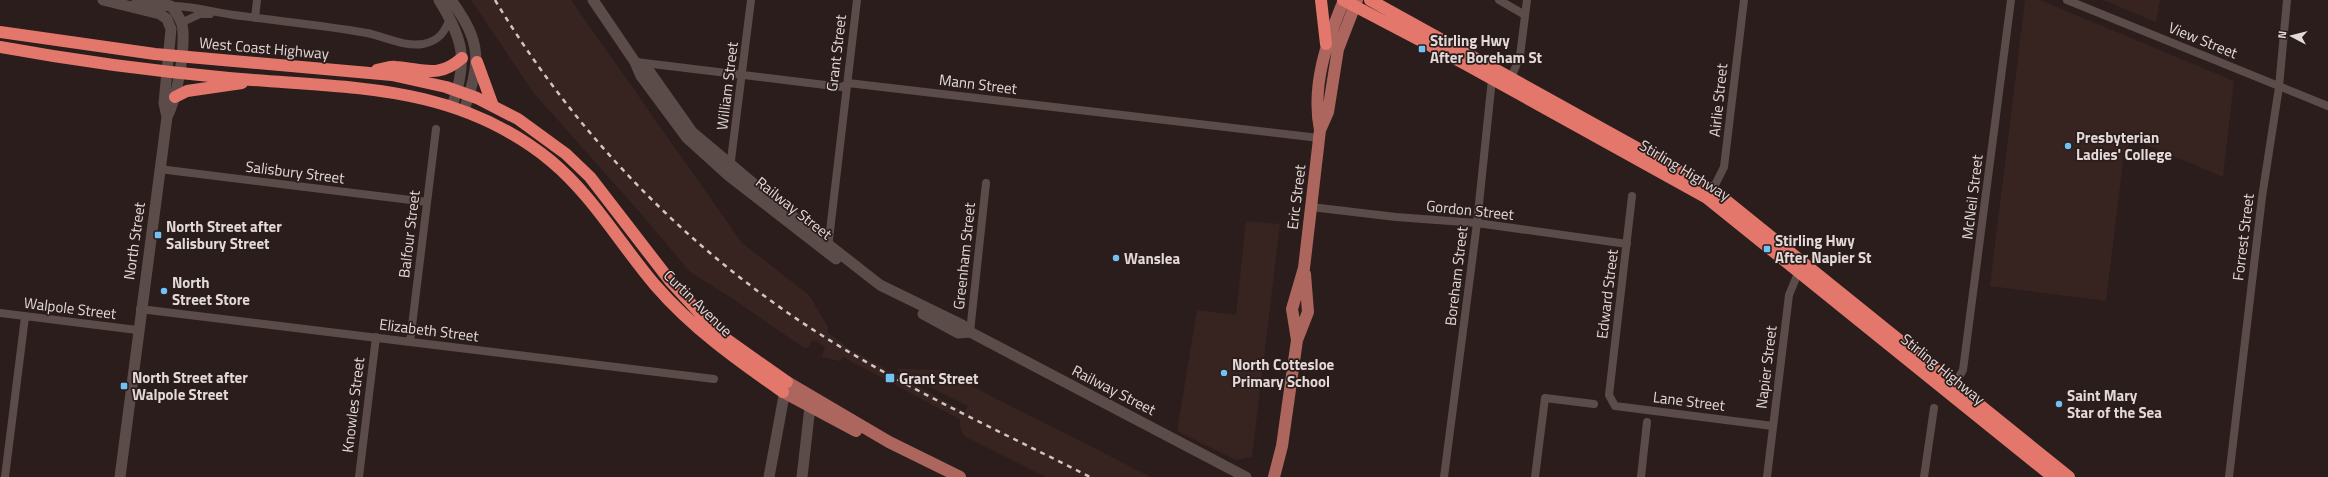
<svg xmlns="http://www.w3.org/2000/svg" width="2328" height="477" font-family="'Titillium Web',sans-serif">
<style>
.built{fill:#372421}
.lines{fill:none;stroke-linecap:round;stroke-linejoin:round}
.street{stroke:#5b4c4a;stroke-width:8}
.secondary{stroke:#5b4c4a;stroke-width:11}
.primary{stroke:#ad665e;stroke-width:12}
.highway{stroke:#e4776c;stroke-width:12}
.rail{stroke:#cfc5c4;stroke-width:2.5;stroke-dasharray:5 5;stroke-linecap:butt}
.poi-dot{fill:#70c2f4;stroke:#2a1d1b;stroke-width:1.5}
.labels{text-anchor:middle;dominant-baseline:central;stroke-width:3.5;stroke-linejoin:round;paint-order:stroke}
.poi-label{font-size:15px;font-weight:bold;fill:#e3d9d8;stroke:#2a1d1b;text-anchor:start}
.street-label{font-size:15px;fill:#e3d9d8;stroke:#2a1d1b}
</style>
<rect width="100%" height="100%" fill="#2a1d1b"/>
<path class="built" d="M471 0H571L742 243 809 295 828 327V333L844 344V346L965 412 968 406 898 371V369L940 370 1151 477H1046L964 436 959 425 961 420 843 357 840 361 822 357 825 347 818 342 813 340 808 348H804L733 299 690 272 643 216 533 92Z
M2025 0H2040L2234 81 2223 177 2133 139 2124 153 2106 301 1990 286Z
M2103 0H2160L2156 22Z
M1246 221 1280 224 1252 457 1236 460 1177 431 1197 310 1236 315Z"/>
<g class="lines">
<path class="street" d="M1499 0 1525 15
M2067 0 2328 106
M171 6C193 6 213 12 234 15 278 21 323 25 367 33 386 37 404 47 423 44 439 41 445 32 450 18
M255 18 257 0
M181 23 200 14H210
M636 62 842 87 848 83 1319 138
M1509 83 1520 56 1527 0
M730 168 751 0
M159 169 427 202
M1711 193 1724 167 1744 0
M1632 196 1609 395 1615 406 1773 426
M1311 207 1396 217 1477 223 1627 244
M828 248 857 0
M140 309 714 379
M0 313 137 330
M970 332 986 183
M410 342 436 129
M1952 389 1963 370 2011 0
M5 477 25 317
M359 477 376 337
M1444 477 1477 223 1492 79
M1535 477 1545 398 1594 404
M1641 477 1647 422
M1767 477 1789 295 1796 278 1802 268
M1924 477 1934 408
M2229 477 2262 197 2279 87 2287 0"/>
<path class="secondary" d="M103 0 160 14 167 19 171 29 164 103 167 117 120 477
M137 0 171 6C177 13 183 21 183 31 184 55 178 95 167 117
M439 0C464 40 468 61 452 106
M451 0C482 43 481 61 464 110
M593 0 635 62 641 76 687 138 729 176 836 259
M635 62 649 71 692 132 797 220 880 285 962 325 970 332 1246 477
M923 314 958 333 970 332
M769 477 786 385
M802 477 811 398"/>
<path class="primary" d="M1320 130C1311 85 1327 41 1344 0
M1297 340 1308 312 1305 274
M787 382 889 442 960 477
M783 392 856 431
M1274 477 1282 446 1297 340 1292 309 1304 268 1320 130 1328 112 1338 49 1357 0"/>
<path class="highway" d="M1321 0 1326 44
M1343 0 1467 65 1707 198 2053 477
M1370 0 1713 190 2069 477
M0 32 155 54 392 75 446 87 477 98 518 119 566 154 590 177 671 282 719 334 787 382
M0 47C76 61 152 71 229 78 346 89 453 81 551 161 593 196 620 244 655 285 692 328 737 360 783 392
M477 62 493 106
M377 70C383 69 390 66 395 67 424 69 438 79 462 58
M175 97 187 91 242 83"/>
<path class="rail" d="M495 0C575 133 685 247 815 331 902 387 998 430 1090 477"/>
</g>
<g class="poi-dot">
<rect x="1418" y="45" width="8" height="8" rx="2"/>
<circle cx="2068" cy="146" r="4"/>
<rect x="154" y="231" width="8" height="8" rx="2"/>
<rect x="1763" y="245" width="8" height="8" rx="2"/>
<circle cx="1116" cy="258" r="4"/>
<circle cx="164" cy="291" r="4"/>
<circle cx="1224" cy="373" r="4"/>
<rect x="885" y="373" width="10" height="10" rx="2"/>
<rect x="120" y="382" width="8" height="8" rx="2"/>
<circle cx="2059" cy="404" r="4"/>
</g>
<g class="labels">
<g class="poi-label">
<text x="1430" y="40">Stirling Hwy<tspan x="1430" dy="17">After Boreham St</tspan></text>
<text x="2076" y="137">Presbyterian<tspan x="2076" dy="17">Ladies' College</tspan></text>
<text x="166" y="226">North Street after<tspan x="166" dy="17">Salisbury Street</tspan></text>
<text x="1775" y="240">Stirling Hwy<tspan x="1775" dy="17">After Napier St</tspan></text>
<text x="1124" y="258">Wanslea</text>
<text x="172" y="282">North<tspan x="172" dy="17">Street Store</tspan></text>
<text x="1232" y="364">North Cottesloe<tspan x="1232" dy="17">Primary School</tspan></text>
<text x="132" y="377">North Street after<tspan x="132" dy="17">Walpole Street</tspan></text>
<text x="899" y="378">Grant Street</text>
<text x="2067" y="395">Saint Mary<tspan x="2067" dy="17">Star of the Sea</tspan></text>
</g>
<g class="street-label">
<text transform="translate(2203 40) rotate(22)">View Street</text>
<text transform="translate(264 48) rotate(5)">West Coast Highway</text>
<text transform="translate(836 53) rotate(-83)">Grant Street</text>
<text transform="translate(978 84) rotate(7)">Mann Street</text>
<text transform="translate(727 86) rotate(-83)">William Street</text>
<text transform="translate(1718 100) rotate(-84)">Airlie Street</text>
<text transform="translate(1685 170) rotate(31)">Stirling Highway</text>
<text transform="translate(295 172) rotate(7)">Salisbury Street</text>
<text transform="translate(1296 197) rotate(-83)">Eric Street</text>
<text transform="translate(1972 197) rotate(-83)">McNeil Street</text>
<text transform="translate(794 208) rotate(38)">Railway Street</text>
<text transform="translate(1470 210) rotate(6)">Gordon Street</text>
<text transform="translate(409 234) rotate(-83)">Balfour Street</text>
<text transform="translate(2243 237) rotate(-83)">Forrest Street</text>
<text transform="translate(134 241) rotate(-82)">North Street</text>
<text transform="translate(964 256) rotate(-84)">Greenham Street</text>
<text transform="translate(1456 276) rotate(-83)">Boreham Street</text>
<text transform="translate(1607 294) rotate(-83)">Edward Street</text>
<text transform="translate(698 303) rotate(44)">Curtin Avenue</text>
<text transform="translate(70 308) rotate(7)">Walpole Street</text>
<text transform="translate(429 330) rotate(7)">Elizabeth Street</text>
<text transform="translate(1766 367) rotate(-83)">Napier Street</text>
<text transform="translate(1943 369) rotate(39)">Stirling Highway</text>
<text transform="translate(1114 390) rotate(27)">Railway Street</text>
<text transform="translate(1689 401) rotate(7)">Lane Street</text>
<text transform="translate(353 405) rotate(-83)">Knowles Street</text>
</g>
</g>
<g transform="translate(2292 36) rotate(277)" stroke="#2a1d1b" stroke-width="3" paint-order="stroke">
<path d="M0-3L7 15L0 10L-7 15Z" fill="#e3d9d8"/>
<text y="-6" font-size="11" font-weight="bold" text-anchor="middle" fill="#e3d9d8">N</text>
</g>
</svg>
